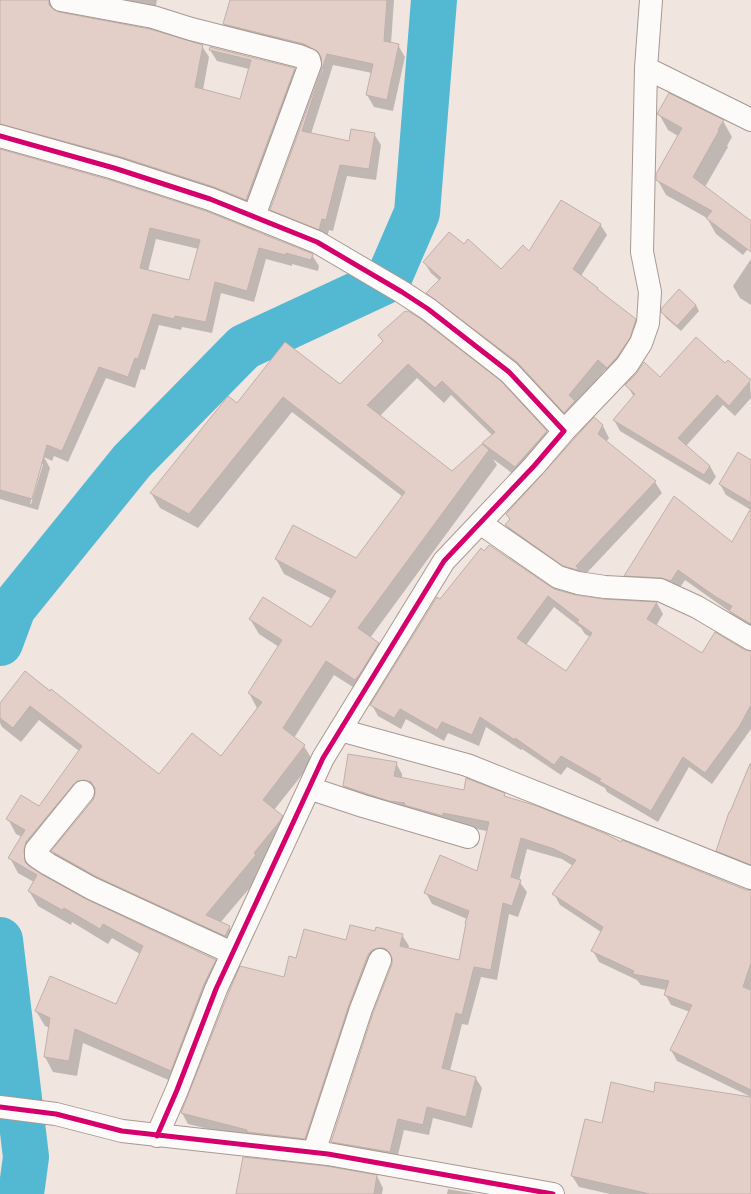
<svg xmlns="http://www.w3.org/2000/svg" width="751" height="1194" font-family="Figtree,sans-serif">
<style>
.shadow{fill:#0003;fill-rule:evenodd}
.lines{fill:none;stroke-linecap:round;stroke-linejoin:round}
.river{stroke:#53b8d2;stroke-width:46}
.building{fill:#e3cfc7;stroke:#c0b0aa;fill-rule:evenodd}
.minor-casing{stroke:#a79992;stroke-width:24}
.minor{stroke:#fdfbfa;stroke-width:22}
.cycleway-casing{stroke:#fff;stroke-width:8}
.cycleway{stroke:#d6006c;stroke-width:5}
</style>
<rect width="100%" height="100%" fill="#f1e5e0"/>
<path class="shadow" d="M2 0H63L58 3 55 12 202 46 209 57 203 90 241 100 249 69 217 61 210 50 295 69 301 80 253 211 0 137V10Z
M104 0H157L154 15Z
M231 0H394L391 44 398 45 405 57 393 111 374 107 367 95 372 73 333 65 311 134 350 142 374 134 381 145 376 180 347 176 333 231 329 230 326 241 278 221 271 209 323 69V61L309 55 231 36 224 24Z
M659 114 723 121 732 137 727 146 728 147 705 187 751 225V245L743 255 716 234 707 218 666 195 657 179 678 136 668 130Z
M0 150 312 255 319 266 318 271 292 264V266L266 259 254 302 221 293 212 333 182 327 181 330 159 325 145 370 141 369 135 388 106 378 68 462 54 456 52 461 44 457 50 468 38 510 0 499ZM156 239 199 249 190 281 148 271ZM41 464H43L31 504H30Z
M600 224 607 235 581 276 597 289 599 292 635 319 642 331 614 379 605 370 577 405 571 423 434 304 428 293 440 281 431 273 424 262 464 245 501 270 530 252Z
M751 259V305L740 298 733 286Z
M696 305 699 311 681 331 666 318 662 312Z
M379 335 500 382 546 432 555 447 524 482 493 459 497 465 370 638 378 643 387 658 364 694 334 675 294 738 304 746 313 761 274 810 282 816 290 831 264 871 220 923 229 927 238 942 234 950 61 866 52 851 94 800 96 795H87L31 865 32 870 85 900 215 961 224 975 180 1085 83 1043 77 1076 53 1072 45 1057 50 1028 45 1026 36 1011 116 1006 140 954 112 938 108 944 72 922 71 925 38 906 29 891 34 882 18 873 10 858 22 837 16 834 8 819 39 807 79 751 39 720 21 742 2 727 0 723V705L26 672 159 775 221 757 257 708 249 693 279 647 259 634 250 619 312 628 332 599 284 574 276 559 356 560 403 497 292 412 198 528 160 508 151 493 237 405 340 386 383 342ZM417 378 444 403 451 395 492 435 483 444 486 448 452 472 380 416Z
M725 365 750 381 751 398 735 416 723 405 686 446 710 466 716 477 710 485 620 431 614 420 634 397 627 385Z
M594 419 603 426 609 438 606 442 655 482 662 493 582 578 584 580 513 537 506 525 510 520 507 514Z
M751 461V510L726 495 720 484Z
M751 510V631L737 623 730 612 685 580 677 592 632 587 625 576 732 544Z
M484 552 554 590 576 596 603 600 657 603 663 614 656 626 702 655 745 651 751 652V729L712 784 689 767 658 822 607 792 605 788 567 767 561 775 522 749 521 750 486 727 479 746 448 733 444 741 406 719 401 729 378 716 372 705 440 600ZM554 607 581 628 585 634 590 637 567 672 526 645Z
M396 763 402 774V779L465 791 504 794 506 798 621 843 746 891H751V1097L677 1061 671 1050 690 1012 671 1005 665 994 666 990 641 985 637 980 599 962 593 951 601 932 560 905 554 894 573 866 562 859 527 849 519 881 527 892 518 917 509 914 497 980 481 977 468 1025 462 1024 450 1071 475 1077 482 1088 472 1128 433 1118 429 1135 404 1130 396 1163 338 1153 332 1142 393 964V960L385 958 311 1150 253 1140 188 1124 182 1113 285 978 297 959 347 941 376 932 402 935 409 946 408 949 460 962 467 919 432 904 426 893 477 872 487 831 449 824 350 797 344 786Z
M751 764V873L724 862 717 851Z
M654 1093 751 1098V1194H610L579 1187 572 1176 603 1124Z
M326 1167 377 1176 383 1188 382 1194H237Z
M448 1189 476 1194H447Z"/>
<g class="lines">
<path class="river" d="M0 643 13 608 132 461 244 347 388 280 417 213 434 0
M0 940 26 1157 21 1194"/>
</g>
<path class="building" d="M0 0H49V5L53 9 59 12 150 29 203 45 195 87 240 99 251 60 209 50 210 47 295 68 246 200 214 187 118 156 0 124Z
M230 0H387L384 41 399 44 387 100 366 95 373 64 327 54 302 131 349 141 351 129 375 133 369 169 340 165 326 220 322 219 319 230 270 210 322 68 321 57 318 52 304 44 223 24Z
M669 93 724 120 718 130 719 131 693 177 751 221V252L706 218 712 211 656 180V174L682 128 657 114Z
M0 149 110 180 206 211 313 254 311 260 286 253 285 255 259 248 247 291 215 282 206 322 175 316 174 319 153 314 138 359 135 358 128 377 99 367 62 451 47 445 32 499 0 490ZM150 228 200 240 189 280 140 268Z
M561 200 601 224 573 269 598 288 597 289 636 319 630 338 617 357 607 368 598 360 569 395 575 401 564 413 517 362 426 293 441 278 423 262 449 232 464 244 468 239 501 269 523 245 529 251Z
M679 289 696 305 677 326 661 312V309Z
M405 311 406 312 408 311 421 319 501 381 547 431 515 467 482 443 495 432 442 381 435 388 408 364 367 405 452 471 482 444 489 450 358 628 379 643 361 672 355 680 326 661 283 728 305 745 263 800 283 816 280 821 254 853 256 855 206 915 230 926 225 936 97 877 51 851 93 800 95 794V788L91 782 85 780 78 781 74 784 26 842 24 850 25 862 29 866 41 874 86 899 216 960 204 984 171 1071 75 1029 69 1061 44 1057 50 1018 35 1011 50 976 116 1004 143 946 103 924 100 929 64 908 62 910 28 891 37 875 8 858 25 830 6 819 21 795 39 806 82 746 30 706 13 728 0 718V703L25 671 50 691 51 689 159 774 192 733 221 756 262 702 248 693 282 640 249 619 263 597 311 627 336 591 275 559 293 525 356 558 405 492 283 397 189 514 150 493 228 396 237 403 285 342 340 384 383 341 378 335Z
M696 337 725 363 728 360 751 380 729 406 717 395 678 438 710 466 704 475 613 420 635 394 625 385 636 374 644 362 660 377Z
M594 417 603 425 598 434 656 481 576 566 578 568 577 570 563 566 505 525 510 519 506 514Z
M738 452 751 460V503L719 484Z
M674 496 732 542 751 508V624L729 611 732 606 716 597 678 570 671 581 661 578 624 576Z
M489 545 554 589 576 595 603 599 657 602 647 619 702 653 715 632 745 650 751 651V705L739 727 705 773 683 757 651 811 599 781 601 779 561 756 554 765 515 738V740L480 717 472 735 442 722 437 730 400 709 394 718 370 705 437 597 440 599 481 548 484 551ZM548 596 579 620 577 622 592 633 566 671 517 638Z
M348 754 397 762 394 776 464 790 466 778 505 793 504 796 537 806 606 834 621 842 622 840 746 890H751V963L743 987 751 990V1090L670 1050 692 1005 664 995 669 981 633 974 634 971 591 951 603 927 552 894 576 860 554 849 521 838 511 877 521 880 512 906 503 903 491 970 474 967 462 1015 456 1013 442 1068 476 1077 466 1117 427 1107 423 1125 398 1119 390 1152 331 1142 373 1013 392 964V958L389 952 384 948H378L372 950 368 955 349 1005 305 1139 247 1132V1130L181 1113 228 994 240 966 284 977 289 956 296 958 304 929 346 940 350 925 375 931 376 927 403 934 400 946 459 960 466 923H465L469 911 424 893 440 855 477 871 489 822 443 813V816L404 805 405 803 389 801 343 786Z
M750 764H751V865L716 851 729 812H730Z
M611 1082 654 1092 655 1082 751 1097V1194H650L571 1176 585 1119 602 1123Z
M243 1157 326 1166 377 1175 374 1194H236Z"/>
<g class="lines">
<defs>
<path id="minor" d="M61 0 153 17 191 29 299 56 309 60 310 64 254 216
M646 68 751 120
M0 136 114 168 210 199 317 242 402 292 428 309 509 372 564 431 534 466 444 561 323 758 216 989 177 1090 157 1136
M564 431 627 365 641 343 648 323 650 292 642 252 646 68 651 0
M480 523 558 577 578 583 605 587 660 590 697 607 751 639
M340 730 467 765 751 878
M309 788 363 806 468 837
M83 792 36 850V856L48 864 91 888 232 953
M0 1107 56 1114 122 1131 328 1154 553 1194
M314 1152 361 1009 380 960"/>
</defs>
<use href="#minor" class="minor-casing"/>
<use href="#minor" class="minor"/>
<defs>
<path id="cycleway" d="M0 136 114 168 210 199 317 242 402 292 428 309 509 372 564 431 534 466 444 561 323 758 216 989 177 1090 157 1136
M0 1107 56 1114 122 1131 328 1154 553 1194"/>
</defs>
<use href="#cycleway" class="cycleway-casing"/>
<use href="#cycleway" class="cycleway"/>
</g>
</svg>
